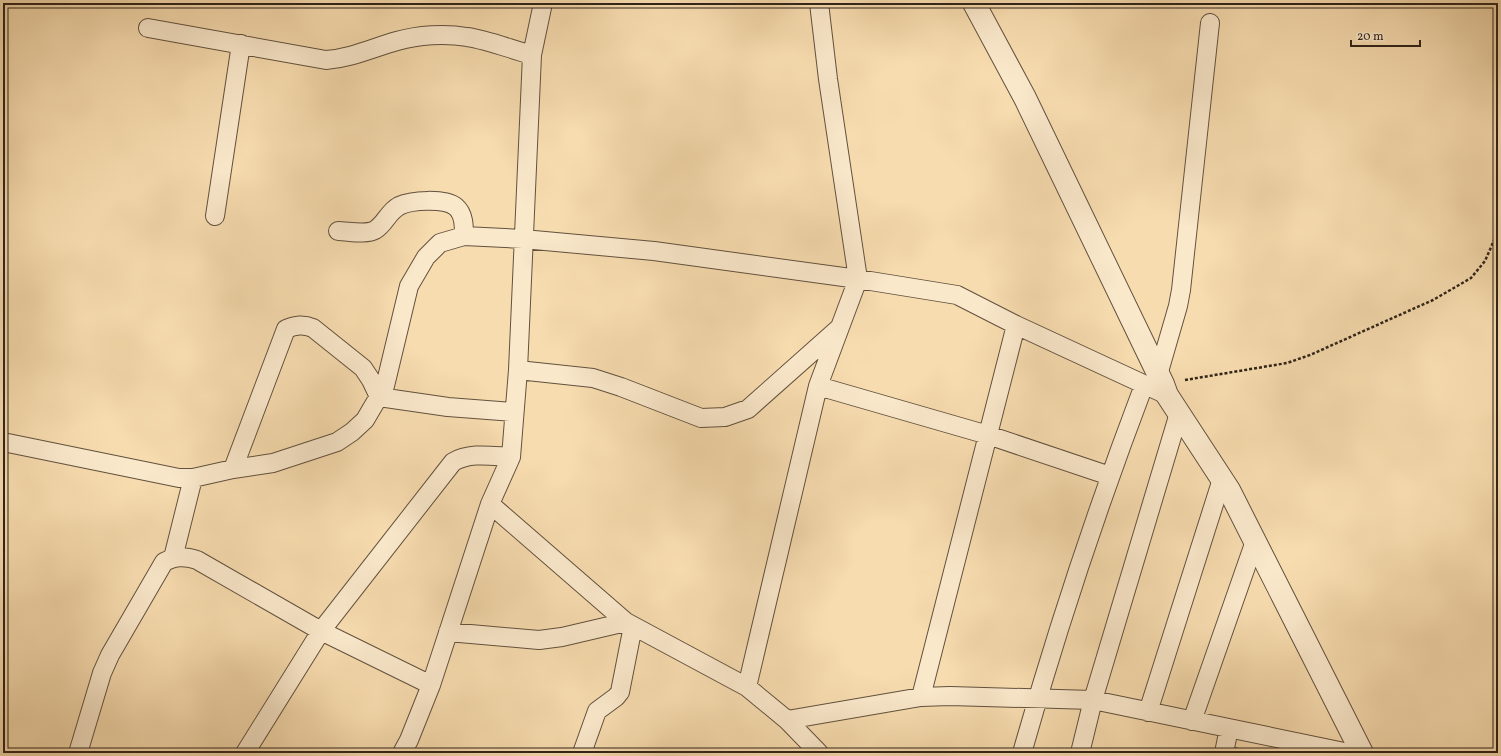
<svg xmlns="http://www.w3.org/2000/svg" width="1501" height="756" font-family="Vollkorn,serif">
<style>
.building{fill:#978367;stroke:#302319}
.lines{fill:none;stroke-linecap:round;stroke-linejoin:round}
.minor-casing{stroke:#62513e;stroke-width:20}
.tertiary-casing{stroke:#62513e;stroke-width:24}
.path{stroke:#302319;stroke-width:2.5;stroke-dasharray:3 2;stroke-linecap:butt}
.minor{stroke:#fae8cb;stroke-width:18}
.tertiary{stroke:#fae8cb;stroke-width:22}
</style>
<rect width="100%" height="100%" fill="#f7dcaf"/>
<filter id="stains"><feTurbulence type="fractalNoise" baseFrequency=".005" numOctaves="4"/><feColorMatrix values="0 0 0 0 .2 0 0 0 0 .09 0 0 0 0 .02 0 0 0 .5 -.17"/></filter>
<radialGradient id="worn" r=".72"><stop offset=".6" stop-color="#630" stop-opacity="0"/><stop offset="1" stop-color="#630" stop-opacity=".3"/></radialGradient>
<path class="building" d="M1229 747 1271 753H1228Z"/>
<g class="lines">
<defs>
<path id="minor" d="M148 28 326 60C352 58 372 48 397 41 418 35 445 33 467 37 488 40 510 49 532 55
M215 216 241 44
M338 231C348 231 366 235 375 230 385 224 388 212 399 206 411 200 445 198 456 207 464 214 464 226 464 236
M518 370 593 378 621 387 701 418 725 417 748 409 838 329
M1158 375 1178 306 1181 290 1210 23
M818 386 988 435 1110 476
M3 442 179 478H193L233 469 273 463 337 442 352 432 365 420 385 386 409 286 426 257 440 243 464 236 523 239 654 251 858 279 957 295 1016 325 1167 395
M233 469 286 329C296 325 303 324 313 328L363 368 371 380 379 397 448 407 514 412
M490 504 626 622 747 687 787 720 819 753
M173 558 193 478
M448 632 539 640 562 637 626 622
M747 687 818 386 858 279 828 79 819 3
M921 697 1016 325
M1148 712 1222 479
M787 720 921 697 950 696 1093 700 1349 753
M1192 721 1255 541
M78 753 102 673 110 655 164 562C176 556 184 556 197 560L321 631 431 685
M245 753 321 631 453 462C470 452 491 456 511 457
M402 753 409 740 431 685 490 504 511 457 518 370 532 55 543 3
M582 753 597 711 616 697 620 692 633 626
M1022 753C1057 629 1098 506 1144 385
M1080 753 1093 700 1179 413
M1224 753 1229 728"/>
<path id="tertiary" d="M974 3 1025 98 1163 384 1167 395 1229 490 1362 753"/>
</defs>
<use href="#minor" class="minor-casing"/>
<use href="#tertiary" class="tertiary-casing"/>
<path class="path" d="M1185 380 1287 363 1310 355 1433 300 1471 278 1485 261 1498 231"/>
<use href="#minor" class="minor"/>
<use href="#tertiary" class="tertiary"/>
</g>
<rect width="1501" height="756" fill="none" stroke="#f7dcaf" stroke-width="16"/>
<rect x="4" y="4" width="1493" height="748" fill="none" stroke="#302319" stroke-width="2"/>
<rect x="8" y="8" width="1485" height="740" fill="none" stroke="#302319"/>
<path d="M1351 40v6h69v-6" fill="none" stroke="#302319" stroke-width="2"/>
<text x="1357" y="40" font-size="12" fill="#302319" stroke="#fae8cb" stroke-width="3" paint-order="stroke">20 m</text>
<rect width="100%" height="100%" filter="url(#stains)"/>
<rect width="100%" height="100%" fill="url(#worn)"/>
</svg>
